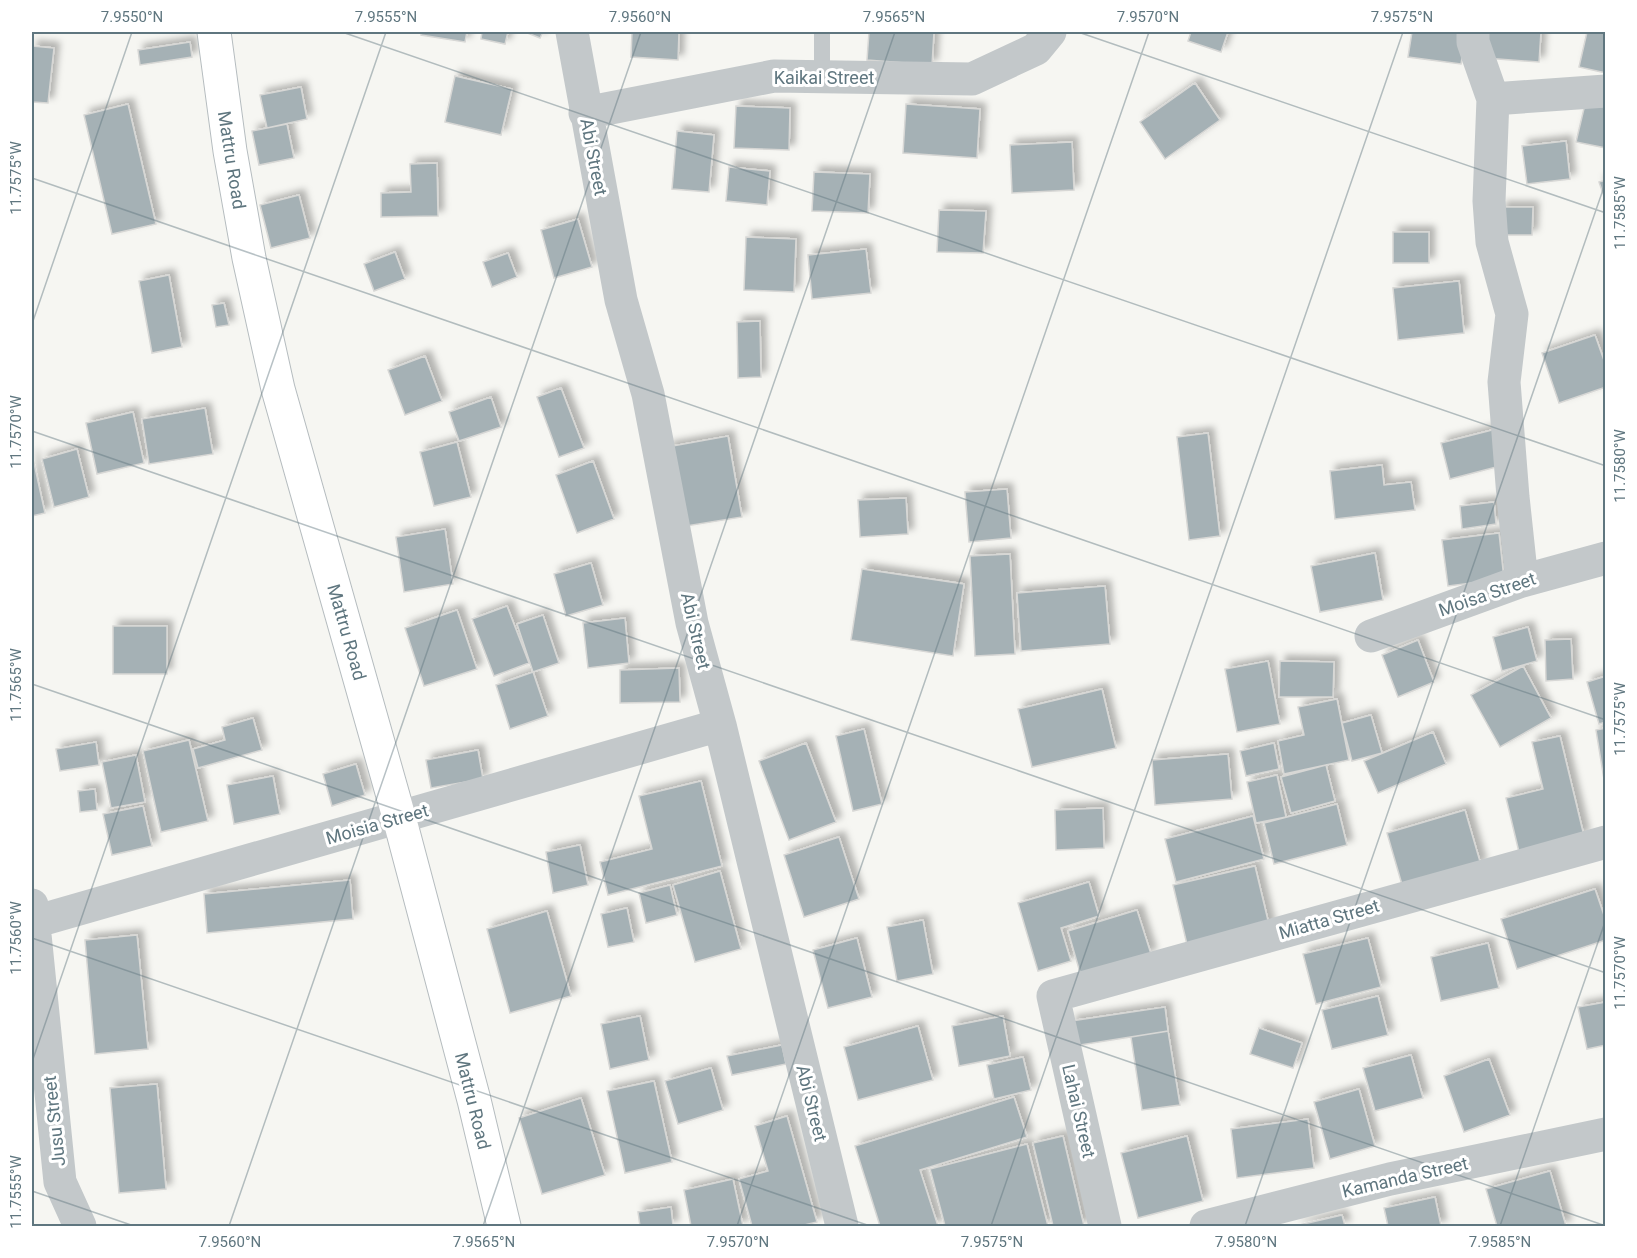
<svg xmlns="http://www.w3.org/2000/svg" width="1637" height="1258" font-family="Roboto,sans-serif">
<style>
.building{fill:#a5b1b5;stroke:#d7d7d5;stroke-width:1.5;filter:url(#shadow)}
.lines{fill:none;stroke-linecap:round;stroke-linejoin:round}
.secondary-casing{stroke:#b5bcbf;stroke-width:35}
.service{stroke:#c3c8ca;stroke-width:16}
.minor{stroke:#c3c8ca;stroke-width:33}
.secondary{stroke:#fff;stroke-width:33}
.ticks{fill:none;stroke:#5f767f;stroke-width:1.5;stroke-opacity:0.45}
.labels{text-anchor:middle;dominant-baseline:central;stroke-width:6;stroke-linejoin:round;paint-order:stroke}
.street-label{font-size:18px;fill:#5f767f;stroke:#fff}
.neatline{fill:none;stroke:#5f767f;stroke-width:2}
.ticks-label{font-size:15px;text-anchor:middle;fill:#5f767f}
</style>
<defs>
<filter id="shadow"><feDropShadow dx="5.5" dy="-5.5" stdDeviation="3" flood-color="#0004"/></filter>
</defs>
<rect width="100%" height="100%" fill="#f6f6f2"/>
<path class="building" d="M421 32H467L465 42 421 35Z
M482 32H508L505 44 481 39Z
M525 32H543L540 38Z
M632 32H679L678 60 631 57Z
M869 32H934L932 65 867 60Z
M1191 32H1228L1221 52 1188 41Z
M1412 32H1466L1461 64 1408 57Z
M1487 32H1541L1539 62 1485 58Z
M1587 32H1606V73L1579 67Z
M190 42 192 57 140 65 138 50Z
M32 46 54 48 48 103 32 102Z
M455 76 512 89 501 135 445 122Z
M1195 83 1220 120 1165 159 1140 122Z
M301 87 307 119 267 128 260 95Z
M1586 100 1606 105V148L1576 142Z
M128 104 156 224 112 234 84 115Z
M906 104 980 109 977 158 903 153Z
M736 106 790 108 789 150 734 148Z
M287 124 294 158 259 165 252 131Z
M677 131 714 135 709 192 672 189Z
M1566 141 1570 179 1527 184 1522 146Z
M1072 142 1074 190 1012 193 1010 145Z
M437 163 438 216 381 217V193L411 192 410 164Z
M729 167 770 171 767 205 726 201Z
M814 172 870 174 868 213 812 211Z
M1606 180V202L1599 182Z
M299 195 310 238 271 248 260 205Z
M1501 207H1533L1532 235H1500Z
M939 210 986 211 983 253 937 252Z
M578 219 592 267 554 278 541 230Z
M1393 232H1429V263H1393Z
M746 237 796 239 794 292 744 290Z
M866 249 871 293 812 299 808 255Z
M395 252 405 279 374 291 364 264Z
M508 253 517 277 492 287 483 262Z
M169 275 182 347 152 353 139 281Z
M1459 281 1464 333 1398 340 1393 288Z
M224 303 229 325 216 327 212 305Z
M760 321 761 377 738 378 737 322Z
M1595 335 1606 366V387L1559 403 1542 353Z
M425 356 442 401 405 415 388 370Z
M561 388 584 448 559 457 537 397Z
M491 397 501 427 459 441 449 412Z
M205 408 213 454 149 464 142 419Z
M133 412 144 463 97 474 86 423Z
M1496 429 1504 465 1450 479 1441 443Z
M1208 433 1220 536 1189 540 1177 437Z
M728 436 742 517 680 527 667 447Z
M457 442 471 497 434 506 420 452Z
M77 449 89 497 54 507 42 459Z
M32 454 45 513 32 516Z
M593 461 614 519 577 533 556 475Z
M1382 465 1384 485 1411 482 1415 510 1335 519 1330 471Z
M1007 489 1011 538 969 542 965 492Z
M906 498 908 534 860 537 858 500Z
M1494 502 1496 524 1462 529 1460 506Z
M445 529 453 584 404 592 396 537Z
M1499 533 1504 579 1448 586 1442 540Z
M1375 553 1383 600 1320 612 1311 566Z
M1010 554 1015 654 975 656 970 556Z
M591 563 603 605 566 616 554 574Z
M862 569 964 584 953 656 851 640Z
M1105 586 1110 644 1021 651 1017 593Z
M507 606 529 663 494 676 472 619Z
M457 610 477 669 424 686 405 628Z
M543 615 559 663 533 672 517 624Z
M625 618 629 663 588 668 583 623Z
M113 626H167V674H113Z
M1528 627 1537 661 1502 671 1493 637Z
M1571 639 1573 679 1546 681 1545 640Z
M1418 640 1434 682 1398 697 1382 655Z
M1268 661 1280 724 1237 732 1225 669Z
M1280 661 1334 662 1333 697H1279Z
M1523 666 1551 718 1500 747 1471 695Z
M679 668 680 702 620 703V670Z
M533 672 548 716 510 729 496 685Z
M1606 676V722L1599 724 1587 682Z
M1102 689 1116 748 1032 767 1018 709Z
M1337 699 1349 760 1284 774 1278 741 1304 735 1298 707Z
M1371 715 1382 753 1352 761 1342 723Z
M253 718 262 750 198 768 193 749 225 740 222 727Z
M1606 728V792L1596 730Z
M864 729 882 804 853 811 836 736Z
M1433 732 1446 764 1378 793 1364 761Z
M1560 736 1584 836 1519 852 1506 798 1543 789 1532 742Z
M189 740 208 821 161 832 143 751Z
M96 742 99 765 60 771 56 749Z
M806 743 836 822 789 840 759 761Z
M1274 743 1279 769 1246 776 1240 751Z
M478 750 483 779 431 788 426 760Z
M1228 754 1232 799 1155 805 1152 760Z
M136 755 145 802 111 808 102 762Z
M356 764 365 795 332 806 323 774Z
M1326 765 1335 801 1291 813 1281 777Z
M1277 775 1286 817 1256 823 1247 782Z
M273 776 280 814 234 824 227 785Z
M701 781 722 866 608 895 600 862 652 849 639 796Z
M95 789 97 810 80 812 78 791Z
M1337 804 1347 845 1274 864 1264 823Z
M143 806 152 846 112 855 103 814Z
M1103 808 1104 848 1056 850 1055 810Z
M1465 810 1481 865 1403 888 1387 833Z
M1253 816 1264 859 1176 882 1165 839Z
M839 837 859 899 804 917 784 855Z
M580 845 588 885 553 893 546 852Z
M1255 866 1271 933 1189 953 1173 885Z
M720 871 741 949 695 962 673 885Z
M350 880 353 919 207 933 204 894Z
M1089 882 1099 916 1061 928 1071 961 1038 971 1018 903Z
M670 885 677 915 646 923 639 893Z
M1595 889 1606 921V940L1517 969 1501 919Z
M627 908 634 942 608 947 601 914Z
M1137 910 1151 954 1081 976 1068 931Z
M547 911 571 996 510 1013 487 929Z
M923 920 933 974 897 981 887 927Z
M137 935 148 1049 95 1054 85 940Z
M857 938 872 997 828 1008 813 950Z
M1368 938 1381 987 1316 1004 1303 954Z
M1488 943 1499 988 1441 1001 1431 957Z
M1378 996 1388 1035 1332 1049 1322 1010Z
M1606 1002V1045L1587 1049 1578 1007Z
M1165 1007 1168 1031 1074 1046 1071 1021Z
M640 1016 649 1060 610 1069 601 1024Z
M1003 1016 1010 1056 959 1066 952 1026Z
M918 1026 933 1080 858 1100 844 1047Z
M1259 1028 1302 1043 1293 1068 1250 1054Z
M1168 1031 1180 1105 1142 1110 1131 1037Z
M782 1045 786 1064 732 1075 727 1056Z
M1411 1055 1423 1098 1375 1111 1363 1068Z
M1023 1057 1031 1090 994 1099 987 1065Z
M1489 1059 1510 1115 1464 1132 1444 1076Z
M711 1068 723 1110 678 1124 665 1081Z
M654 1081 672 1162 625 1173 607 1091Z
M157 1084 166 1189 119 1193 110 1088Z
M1359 1089 1375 1146 1330 1159 1314 1102Z
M1014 1097 1027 1137 920 1170 938 1226H880L855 1146Z
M581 1098 605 1175 542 1194 519 1118Z
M787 1116 817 1222 800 1226H752L739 1179 768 1171 755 1126Z
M1308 1119 1314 1168 1237 1178 1231 1129Z
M1063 1136 1084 1226H1053L1033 1143Z
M1187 1136 1203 1201 1138 1218 1121 1153Z
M1027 1144 1048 1226H945L930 1169Z
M1550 1171 1566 1226H1497L1486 1189Z
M733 1179 743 1226H691L684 1190Z
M1435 1197 1441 1226H1388L1384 1208Z
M671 1207 673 1226H640L638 1212Z
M1342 1215 1345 1226H1295Z"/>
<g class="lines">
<defs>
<path id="secondary" d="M214 32 230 151 249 258 278 389 399 817 474 1100 504 1226"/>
</defs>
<use href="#secondary" class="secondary-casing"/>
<path class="service" d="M822 76V32"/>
<path class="minor" d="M572 32 621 300 648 394 692 623 720 725 842 1226
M1473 32V42L1493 99 1489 201 1492 242 1512 314 1504 382 1513 497 1522 581
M1493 99 1606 91
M585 113 774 76 972 79 1036 49 1050 32
M1371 636 1522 581 1606 558
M32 905 60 1182 80 1226
M34 922 720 725
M1105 1226 1053 996 1606 842
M1206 1226 1390 1179 1606 1134"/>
<use href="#secondary" class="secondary"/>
</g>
<path class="ticks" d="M342 32 1606 466M1078 32 1606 213M32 178 1606 720M32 324 132 32M32 431 1606 973M32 684 1606 1226M32 938 870 1226M32 1062 386 32M32 1191 134 1226M229 1226 641 32M483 1226 895 32M737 1226 1149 32M991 1226 1403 32M1245 1226 1606 181M1500 1226 1606 919"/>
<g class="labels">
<g class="street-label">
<text x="824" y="77">Kaikai Street</text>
<text transform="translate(594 157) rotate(79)">Abi Street</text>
<text transform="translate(232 160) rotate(81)">Mattru Road</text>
<text transform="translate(1487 594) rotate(-19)">Moisa Street</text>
<text transform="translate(696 631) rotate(77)">Abi Street</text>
<text transform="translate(347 632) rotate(74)">Mattru Road</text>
<text transform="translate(377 824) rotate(-16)">Moisia Street</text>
<text transform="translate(1329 919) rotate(-16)">Miatta Street</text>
<text transform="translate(473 1101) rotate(76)">Mattru Road</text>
<text transform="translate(812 1103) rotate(76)">Abi Street</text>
<text transform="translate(1079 1111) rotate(77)">Lahai Street</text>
<text transform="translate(54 1121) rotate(-96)">Jusu Street</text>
<text transform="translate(1405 1177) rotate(-13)">Kamanda Street</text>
</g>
</g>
<rect width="1637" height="1258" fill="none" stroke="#ffffff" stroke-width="66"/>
<rect x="33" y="33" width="1571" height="1192" class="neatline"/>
<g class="ticks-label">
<text x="132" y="22">7.9550°N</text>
<text x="386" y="22">7.9555°N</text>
<text x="640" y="22">7.9560°N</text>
<text x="894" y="22">7.9565°N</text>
<text x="1148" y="22">7.9570°N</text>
<text x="1402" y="22">7.9575°N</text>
<text transform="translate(16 178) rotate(-90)" y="5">11.7575°W</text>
<text transform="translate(1620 213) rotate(-90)" y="5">11.7585°W</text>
<text transform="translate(16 432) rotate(-90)" y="5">11.7570°W</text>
<text transform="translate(1620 466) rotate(-90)" y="5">11.7580°W</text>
<text transform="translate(16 685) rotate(-90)" y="5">11.7565°W</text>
<text transform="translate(1620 719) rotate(-90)" y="5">11.7575°W</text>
<text transform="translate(16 938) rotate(-90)" y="5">11.7560°W</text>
<text transform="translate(1620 973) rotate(-90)" y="5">11.7570°W</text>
<text transform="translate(16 1192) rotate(-90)" y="5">11.7555°W</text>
<text x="230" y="1247">7.9560°N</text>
<text x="484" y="1247">7.9565°N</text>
<text x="738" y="1247">7.9570°N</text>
<text x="992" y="1247">7.9575°N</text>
<text x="1246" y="1247">7.9580°N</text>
<text x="1500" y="1247">7.9585°N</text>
</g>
</svg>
